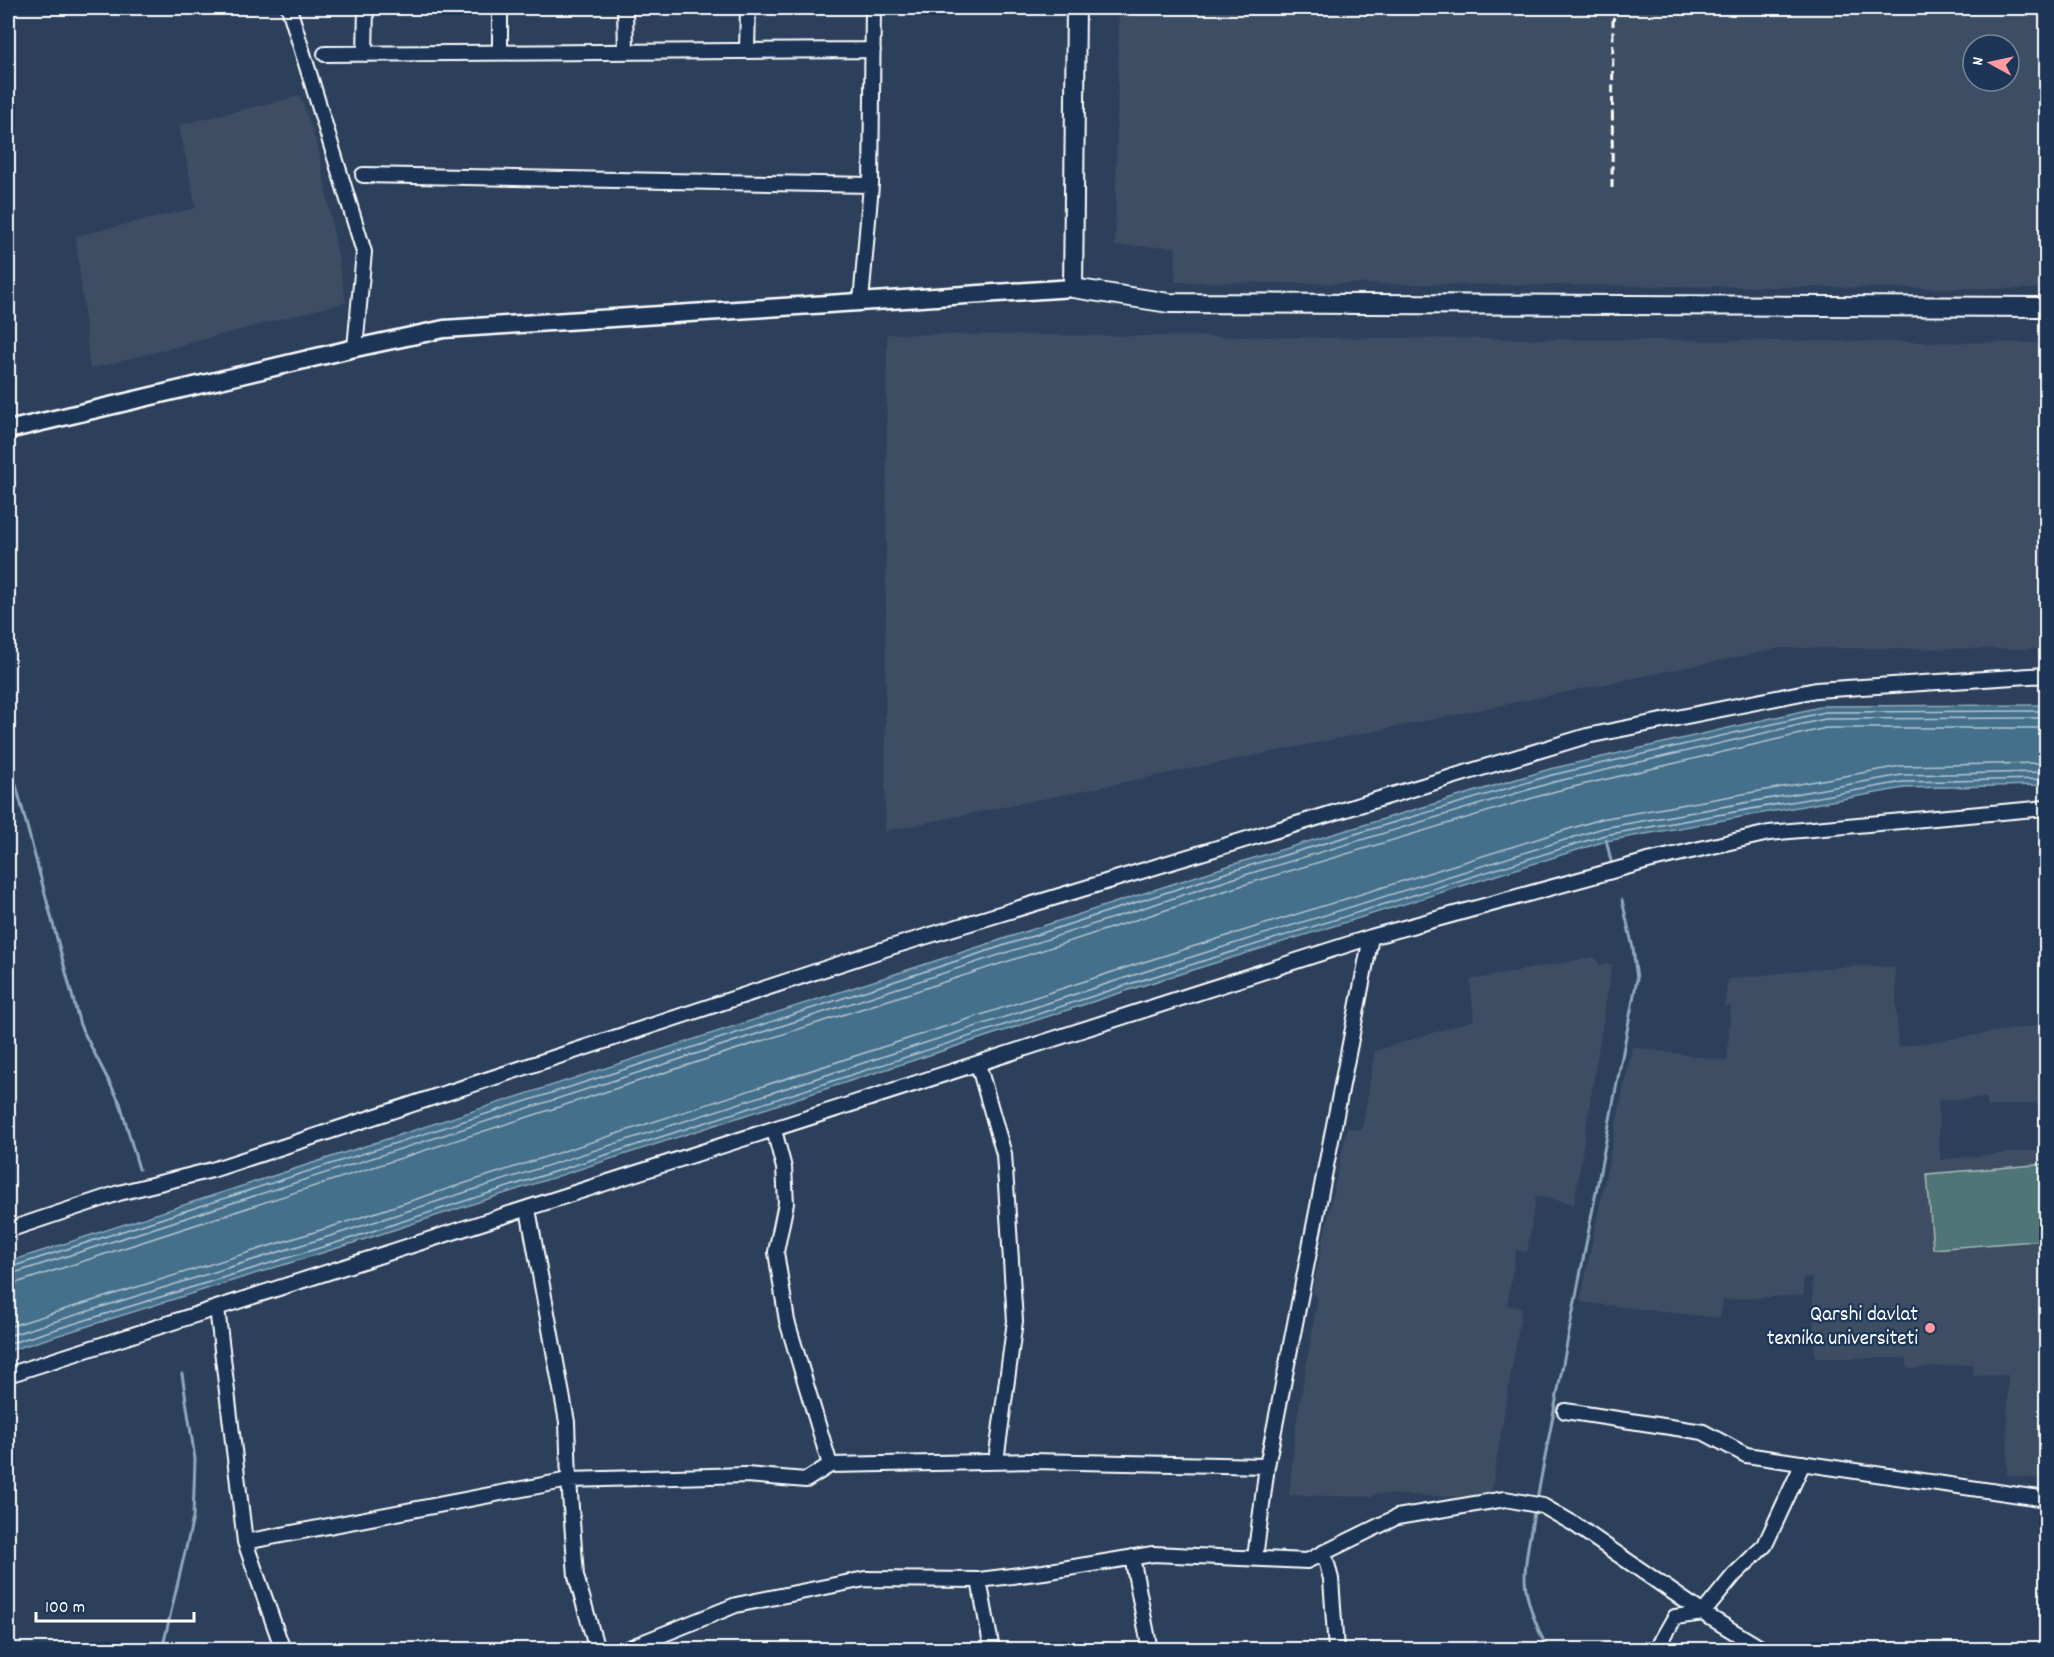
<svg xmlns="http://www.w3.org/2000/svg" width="2054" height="1657" font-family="Dekko,sans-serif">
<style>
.built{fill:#3e4d63;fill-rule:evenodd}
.green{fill:#507476;stroke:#a8baba;stroke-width:1.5}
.water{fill:#45708c;stroke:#8fa9ba;stroke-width:1.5}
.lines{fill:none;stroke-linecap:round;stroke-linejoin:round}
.shore{stroke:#b5c6d1;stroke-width:1.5}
.stream{stroke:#8fa9ba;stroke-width:3}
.minor-casing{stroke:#fff;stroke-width:18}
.tertiary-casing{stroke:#fff;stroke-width:21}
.secondary-casing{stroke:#fff;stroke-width:22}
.minor{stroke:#1d3557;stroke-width:14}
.tertiary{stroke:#1d3557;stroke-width:16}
.secondary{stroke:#1d3557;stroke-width:18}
.rail{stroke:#fff;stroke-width:3;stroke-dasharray:9 4.5;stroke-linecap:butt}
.poi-dot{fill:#ff9aa2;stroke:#1d3557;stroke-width:2}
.labels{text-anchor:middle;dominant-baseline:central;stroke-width:4.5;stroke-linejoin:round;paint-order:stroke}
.poi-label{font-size:21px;fill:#fff;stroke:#1d3557;text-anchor:end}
</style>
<rect width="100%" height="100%" fill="#2c405c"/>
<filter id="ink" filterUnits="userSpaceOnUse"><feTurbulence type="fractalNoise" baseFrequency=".0167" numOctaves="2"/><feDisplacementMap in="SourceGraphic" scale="12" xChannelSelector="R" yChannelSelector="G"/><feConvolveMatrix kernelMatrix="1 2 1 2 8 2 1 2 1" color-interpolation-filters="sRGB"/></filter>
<g filter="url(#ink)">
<path class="built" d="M1119 8H2046V289L1175 282 1176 247 1115 246ZM1973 45H2009V81H1973Z
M300 96 318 147 346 302 90 369 76 236 196 208 179 125Z
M887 334 2046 343V649L1781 648 885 831Z
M1595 957 1599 965 1612 964 1574 1204 1536 1196 1527 1252 1516 1250 1507 1305 1522 1308 1491 1493 1471 1497 1376 1494 1372 1497 1289 1495 1296 1425 1318 1297 1312 1293 1347 1128 1362 1130 1375 1051 1474 1020 1470 980Z
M1864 966 1895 967 1898 1047 2046 1024V1102L1987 1107V1098L1938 1100 1940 1160 2046 1149V1480L2007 1475 2008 1375 1973 1376 1972 1364 1908 1369 1906 1358H1815L1812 1278H1803L1804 1295 1723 1300 1720 1318 1580 1302 1632 1047 1727 1061 1731 1006H1724L1728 979 1824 968Z"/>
<path class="green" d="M2046 1164V1240L1933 1249 1927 1174Z"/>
<path class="water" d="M2046 705V785L1904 788 1606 841 1138 987 344 1246 8 1351V1262L1234 864 1550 769 1824 706Z"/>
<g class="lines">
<path class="shore" d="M8 1268 663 1057 1235 870 1552 775 1825 712 2046 711
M8 1275 665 1064 1238 877 1554 782 1825 719 2046 718
M8 1284 16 1283 1240 886 1556 791 1826 728H2046
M8 1327 337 1225 1131 966 1601 819 1901 766 2046 763
M8 1336 340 1233 1134 975 1603 828 1902 775 2046 772
M8 1344 342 1241 1136 982 1605 835 1903 782 2046 779"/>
<path class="stream" d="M8 755 80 1025 120 1103 139 1169
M1606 839 1611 861
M1537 1499 1637 979 1633 948 1622 900
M1534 1512C1531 1533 1525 1556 1525 1578 1525 1599 1538 1631 1548 1650
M162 1650 193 1518 195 1459 182 1374"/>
<defs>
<path id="minor" d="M289 8 364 252 355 348
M625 8 626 52
M747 51 748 8
M500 52V8
M325 54 873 50
M365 54 366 8
M363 175 871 185
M861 302 871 185 873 8
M978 1064 1004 1154 1015 1321 996 1461
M774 1130 784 1168 786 1203 776 1252 787 1321 830 1465
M528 1209 567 1422 569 1480 576 1576 597 1650
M8 1230 119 1193 212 1170 891 947 1587 736 1816 690 2046 675
M217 1308 245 1542 283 1650
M8 1375 1371 937 1648 861 1769 833 2046 808
M1565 1411 1703 1432 1746 1455 2046 1499
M245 1542 569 1480 746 1475 806 1480 830 1465 1032 1461 1267 1466
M1324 1552 1331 1579 1336 1650
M1132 1557 1150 1650
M1255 1558 1267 1466 1371 937
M979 1580 992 1650
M624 1650 736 1605 865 1579 979 1580 1044 1572 1153 1554 1307 1561 1397 1517 1505 1499 1543 1506 1574 1524 1703 1613 1764 1650
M1656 1650 1675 1617 1703 1613 1734 1575 1765 1545 1803 1463"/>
<path id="tertiary" d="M8 430 355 348 444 329 1073 288"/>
<path id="secondary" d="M1076 8 1073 288 1169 303 2046 307"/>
</defs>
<use href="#minor" class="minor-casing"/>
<use href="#tertiary" class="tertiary-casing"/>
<use href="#secondary" class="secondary-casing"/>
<use href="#minor" class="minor"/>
<use href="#tertiary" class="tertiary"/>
<use href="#secondary" class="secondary"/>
<path class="rail" d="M1612 188 1613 22 1615 8"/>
</g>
</g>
<circle class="poi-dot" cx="1930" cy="1328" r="6"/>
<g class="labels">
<g class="poi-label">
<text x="1918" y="1316">Qarshi davlat<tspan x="1918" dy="24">texnika universiteti</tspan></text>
</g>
</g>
<rect width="2054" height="1657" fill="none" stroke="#1d3557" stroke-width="30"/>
<rect x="15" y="15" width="2024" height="1627" fill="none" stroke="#fff" stroke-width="2" filter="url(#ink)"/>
<g transform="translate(1991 63) rotate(278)"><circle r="28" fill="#1d3557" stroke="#77869a" stroke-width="1.5"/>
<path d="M0-4.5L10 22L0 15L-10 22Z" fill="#ff9aa2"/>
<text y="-9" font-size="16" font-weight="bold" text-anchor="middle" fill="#ffffff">N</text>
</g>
<path d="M36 1612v9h158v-9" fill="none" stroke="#ffffff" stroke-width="3"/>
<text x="45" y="1612" font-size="18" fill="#ffffff" stroke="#1d3557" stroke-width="4.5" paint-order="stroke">100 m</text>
</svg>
